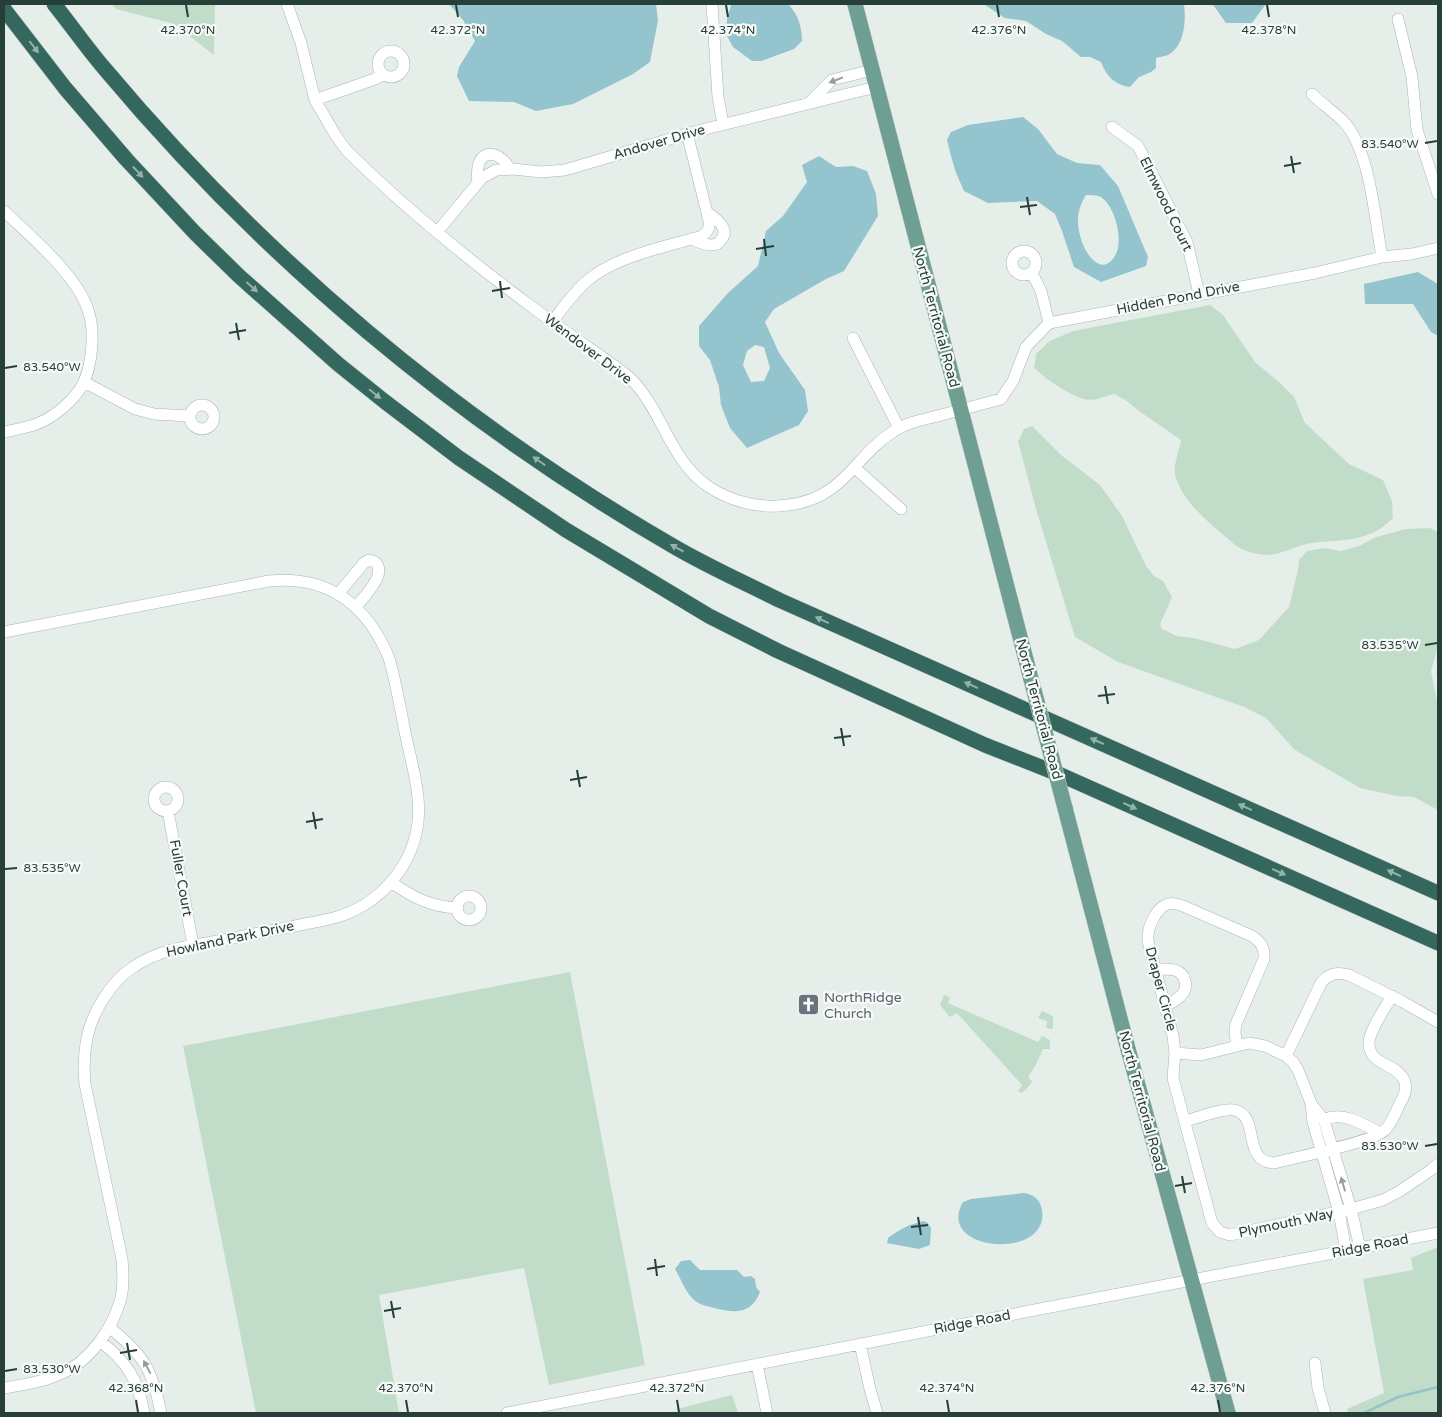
<svg xmlns="http://www.w3.org/2000/svg" width="1442" height="1417" font-family="'Varela Round',sans-serif">
<style>
.green{fill:#c1ddc9}
.water{fill:#94c4cd;fill-rule:evenodd}
.lines{fill:none;stroke-linecap:round;stroke-linejoin:round}
.stream{stroke:#94c4cd;stroke-width:2.5}
.minor-casing{stroke:#a9b6b1;stroke-width:12}
.major-casing{stroke:#c2c9c7;stroke-width:16}
.highway-casing{stroke:#c2c9c7;stroke-width:16}
.minor{stroke:#fff;stroke-width:11}
.major{stroke:#6f9f93;stroke-width:15}
.highway{stroke:#34685e;stroke-width:15}
.major-bridge-casing{stroke:#c2c9c7;stroke-width:16;stroke-linecap:butt}
.major-bridge{stroke:#6f9f93;stroke-width:15}
.oneway{fill:#96b1ab}
.oneway2{fill:#929f9c}
.ticks{fill:none;stroke:#263f38;stroke-width:2}
.labels{text-anchor:middle;dominant-baseline:central;stroke-width:4.5;stroke-linejoin:round;paint-order:stroke}
.street-label{font-size:14px;fill:#263f38;stroke:#f7faf8}
.worship-label{font-size:14px;fill:#5b616d;stroke:#f7faf8;text-anchor:start}
.ticks-label{font-size:12px;text-anchor:middle;fill:#263f38;stroke:#f7faf8;stroke-width:4.5;stroke-linejoin:round;paint-order:stroke}
</style>
<rect width="100%" height="100%" fill="#e6eeea"/>
<path class="green" d="M112 4H215L214 55 174 24 116 9Z
M1210 305 1223 315 1255 362 1279 382 1294 397 1305 423 1349 464 1383 480 1392 501 1393 518C1369 543 1343 539 1312 543 1297 545 1283 554 1268 555 1260 555 1248 552 1242 549 1236 547 1231 541 1227 538 1208 522 1186 504 1177 481 1171 468 1179 453 1181 440L1139 411 1127 401 1114 394C1105 396 1093 402 1084 399 1071 396 1044 378 1034 368L1036 354 1050 341 1073 331Z
M1032 426 1061 455 1100 485 1122 516 1146 566 1154 576 1163 581 1172 597 1160 624 1162 629 1177 636 1194 638 1235 649 1259 640 1289 607 1298 570 1299 560 1307 551 1325 548 1341 551 1359 546 1376 537 1406 529 1430 528 1438 532V647L1431 671 1438 707V810L1414 797 1397 796 1360 788 1295 750 1266 718 1244 707 1118 662 1075 637 1036 509 1022 456 1018 442 1024 429Z
M570 972 645 1365 549 1385 524 1268 379 1295 399 1413H256L183 1046Z
M944 995 950 997 948 1003 1038 1042 1042 1036 1050 1040V1049H1043L1035 1066 1028 1077 1032 1081 1031 1084 1022 1093 1018 1091 1022 1085 957 1013 950 1017 940 1005Z
M1042 1011 1053 1016V1029L1046 1028 1047 1021 1038 1018Z
M1438 1247V1413H1348L1347 1409 1384 1393 1363 1279 1413 1270 1411 1258Z
M732 1395 738 1413H678L677 1409Z"/>
<path class="water" d="M449 4H656L658 20 650 62 633 74 573 104 536 111 514 102 469 101 457 76 459 67 475 41 463 20Z
M734 4H788C798 14 802 27 802 41L794 49 761 61H752L733 47 726 34 727 19 731 5Z
M979 4H1184C1186 20 1185 46 1168 55 1165 56 1160 57 1156 58V68L1151 72 1139 77 1130 87C1115 85 1106 76 1101 62L1090 57H1081L1062 41 1046 34 1026 21 1005 18 985 5Z
M1210 4H1266L1252 23H1226L1214 6Z
M1023 117 1038 129 1057 154 1077 163 1100 165 1118 186 1148 257 1146 266 1101 282 1074 267 1062 231 1055 214 1037 201 988 203 964 191 956 173 951 156 947 140 951 132 968 125ZM1086 195C1091 195 1096 195 1101 197 1116 207 1126 246 1112 260 1098 275 1084 250 1081 239 1076 223 1077 209 1086 195Z
M819 156 836 167 853 166 867 171 876 194 878 216 844 271 826 279 774 309 765 322 779 353 805 390 808 411 799 425 747 448 730 428 721 405 719 387 710 360 699 346V326L728 293 758 266 766 231 783 216 807 182 802 165ZM755 345 764 347 770 368 764 381 751 382 743 365 747 351Z
M1418 272 1438 284V336L1431 332 1413 304H1365L1364 284Z
M1024 1193C1034 1195 1040 1199 1042 1210 1050 1261 934 1252 963 1202L971 1199Z
M924 1221 928 1223 931 1228 930 1245 919 1249 887 1243 888 1238C900 1229 910 1224 924 1221Z
M690 1260 700 1270H737L744 1277 751 1276 755 1279 756 1287 760 1292C751 1315 734 1313 714 1308 707 1306 699 1305 693 1299 685 1291 681 1279 675 1269L681 1261Z"/>
<g class="lines">
<path class="stream" d="M1364 1413 1398 1397 1438 1387"/>
<defs>
<path id="minor" d="M287 4 301 43 315 100 336 136 347 151C404 207 465 257 528 304 548 319 568 333 589 348 604 358 619 368 632 380 663 412 670 461 709 487 732 502 761 509 788 505 845 498 853 457 894 431 909 421 928 419 945 414 964 409 983 404 1001 399L1013 381 1026 347 1049 323 1315 273 1382 257 1412 254 1438 248
M712 4 718 97 723 124
M1398 19 1412 77 1417 130 1438 194
M378 64a13 13 0 1 1 26 0a13 13 0 1 1-26 0Z
M1312 94C1322 104 1334 112 1344 122 1370 150 1375 220 1382 257
M315 100 375 79 383 74
M808 104 832 80 872 70
M1112 127 1138 146 1187 242 1199 294
M478 183C477 176 477 169 479 163 486 146 504 157 509 168
M4 211C27 233 54 256 73 282 79 290 86 303 89 313 95 333 92 365 83 384 74 401 52 419 34 425 24 428 14 430 4 432
M437 232 482 178 496 170 513 169 541 172 565 170 697 131 876 87
M691 239C697 241 704 245 711 245 715 245 719 244 721 240 731 229 715 218 707 212
M1012 263a12 12 0 1 1 24 0a12 12 0 1 1-24 0Z
M1032 273 1041 291 1049 323
M552 322C563 308 573 293 587 281 616 256 665 247 702 236 708 232 710 228 709 221L687 133
M853 338 899 428
M84 382 135 409 154 414 189 416
M190 417a12 12 0 1 1 24 0a12 12 0 1 1-24 0Z
M855 468 901 509
M338 594 364 563 369 560 375 562C388 574 364 596 356 607
M4 632 269 581C328 575 367 605 389 658 396 682 400 707 405 732 411 763 423 797 417 829 409 871 377 905 337 917 320 922 302 924 285 928 259 933 233 938 207 943 181 947 154 952 132 968 121 975 111 987 104 998 86 1024 82 1053 85 1084L122 1259C123 1272 124 1285 121 1298 113 1328 90 1362 60 1374 43 1382 22 1385 4 1388
M154 799a12 12 0 1 1 24 0a12 12 0 1 1-24 0Z
M168 811 193 945
M391 882C412 897 431 907 458 908
M457 908a12 12 0 1 1 24 0a12 12 0 1 1-24 0Z
M1155 969C1167 969 1182 967 1185 981 1186 985 1186 988 1184 992 1180 999 1172 1002 1166 1006
M1237 1046 1235 1032 1236 1024 1264 959C1265 948 1261 942 1252 936L1183 906C1178 904 1173 903 1168 904 1155 908 1147 929 1148 941L1173 1036 1175 1053 1173 1078 1212 1223 1220 1232 1230 1235 1351 1209 1383 1200 1400 1191 1431 1170 1438 1164
M1175 1053 1201 1055 1249 1043 1265 1046 1286 1056 1293 1062 1298 1070 1311 1103 1313 1122 1339 1212 1346 1251
M1286 1056 1321 983C1329 973 1337 972 1349 975L1403 1002 1438 1022
M1312 1105 1324 1120 1351 1209 1360 1248
M1324 1120C1341 1110 1365 1125 1380 1133
M1185 1121C1197 1118 1222 1108 1234 1110 1261 1115 1241 1162 1274 1163 1296 1157 1371 1143 1385 1130 1392 1123 1396 1112 1400 1103 1405 1096 1408 1086 1403 1078 1394 1063 1370 1065 1369 1044 1368 1032 1386 1007 1392 996
M109 1327C144 1355 152 1369 161 1413
M100 1341C127 1362 138 1379 144 1413
M860 1344 870 1389 877 1413
M1315 1363 1318 1388 1325 1413
M757 1364 767 1413
M507 1413 1040 1309 1438 1233"/>
<path id="major" d="M855 4 1031 679
M1065 808 1128 1049 1228 1413"/>
<path id="highway" d="M54 4C71 25 86 47 104 68 264 259 457 421 673 546 707 566 743 582 779 600L1438 893
M4 9 65 88 126 159 195 233 239 276 338 364 384 401 459 458 566 530 709 616 778 651 985 745 1061 775 1438 943"/>
</defs>
<use href="#minor" class="minor-casing"/>
<use href="#major" class="major-casing"/>
<use href="#highway" class="highway-casing"/>
<use href="#minor" class="minor"/>
<use href="#major" class="major"/>
<use href="#highway" class="highway"/>
<defs>
<path id="major-bridge" d="M1031 679 1065 808"/>
</defs>
<use href="#major-bridge" class="major-bridge-casing"/>
<use href="#major-bridge" class="major-bridge"/>
</g>
<defs><path id="oneway-solid" d="M-6-.8H1V-3.2L6.5 0L1 3.2V.8H-6Z" transform="scale(1.25)"/></defs>
<g class="oneway">
<use href="#oneway-solid" transform="translate(34 47) rotate(52)"/>
<use href="#oneway-solid" transform="translate(138 172) rotate(47)"/>
<use href="#oneway-solid" transform="translate(252 287) rotate(42)"/>
<use href="#oneway-solid" transform="translate(375 394) rotate(39)"/>
<use href="#oneway-solid" transform="translate(539 461) rotate(-145)"/>
<use href="#oneway-solid" transform="translate(677 548) rotate(-151)"/>
<use href="#oneway-solid" transform="translate(822 620) rotate(-155)"/>
<use href="#oneway-solid" transform="translate(971 685) rotate(-156)"/>
<use href="#oneway-solid" transform="translate(1097 741) rotate(-156)"/>
<use href="#oneway-solid" transform="translate(1130 806) rotate(24)"/>
<use href="#oneway-solid" transform="translate(1245 807) rotate(-156)"/>
<use href="#oneway-solid" transform="translate(1279 872) rotate(24)"/>
<use href="#oneway-solid" transform="translate(1394 873) rotate(-156)"/>
</g>
<g class="oneway2">
<use href="#oneway-solid" transform="translate(836 80) rotate(159)"/>
<use href="#oneway-solid" transform="translate(1343 1184) rotate(-106)"/>
<use href="#oneway-solid" transform="translate(147 1367) rotate(-118)"/>
</g>
<path class="ticks" d="M186 5 188 17M456 5 458 17M726 5 728 17M997 5 999 17M1267 5 1269 17M1425 143 1437 141M1291 156 1294 173M1284 166 1301 163M1027 197 1030 215M1020 207 1037 205M764 239 766 256M756 249 774 246M500 281 502 298M492 291 510 288M236 323 239 340M229 333 246 330M5 368 17 366M1425 645 1437 643M1105 686 1108 704M1098 696 1115 694M841 728 844 746M834 738 851 736M577 770 580 787M570 780 587 777M313 812 316 829M306 822 323 819M5 869 17 868M1425 1146 1437 1144M1182 1176 1185 1193M1175 1186 1192 1183M918 1217 921 1235M911 1227 928 1225M655 1259 657 1276M647 1269 665 1266M391 1301 394 1318M384 1311 401 1308M127 1343 130 1360M120 1353 137 1350M5 1371 17 1369M136 1400 138 1412M406 1400 408 1412M677 1400 679 1412M947 1400 949 1412M1218 1400 1220 1412"/>
<defs>
<symbol id="church-square" viewBox="-11 -11 22 22"><rect x="-9" y="-9" width="18" height="18" rx="4" fill="#6b7280" stroke="#f7faf8"/><path d="M-1.2-6h2.4v3.5h3.3v2.4h-3.3V6h-2.4V-.1h-3.3v-2.4h3.3Z" fill="#fff"/></symbol>
</defs>
<g fill-rule="evenodd">
<use href="#church-square" x="796" y="992" width="25" height="25"/>
</g>
<g class="labels">
<g class="street-label">
<text transform="translate(659 142) rotate(-16)">Andover Drive</text>
<text transform="translate(1166 204) rotate(64)">Elmwood Court</text>
<text transform="translate(1178 298) rotate(-11)">Hidden Pond Drive</text>
<text transform="translate(936 317) rotate(75)">North Territorial Road</text>
<text transform="translate(588 349) rotate(37)">Wendover Drive</text>
<text transform="translate(1039 709) rotate(75)">North Territorial Road</text>
<text transform="translate(181 878) rotate(80)">Fuller Court</text>
<text transform="translate(230 939) rotate(-12)">Howland Park Drive</text>
<text transform="translate(1161 989) rotate(75)">Draper Circle</text>
<text transform="translate(1142 1101) rotate(75)">North Territorial Road</text>
<text transform="translate(1286 1223) rotate(-12)">Plymouth Way</text>
<text transform="translate(1370 1246) rotate(-11)">Ridge Road</text>
<text transform="translate(972 1322) rotate(-11)">Ridge Road</text>
</g>
<g class="worship-label">
<text x="824" y="997">NorthRidge<tspan x="824" dy="16">Church</tspan></text>
</g>
</g>
<g class="ticks-label">
<text x="1269" y="34">42.378°N</text>
<text x="188" y="34">42.370°N</text>
<text x="458" y="34">42.372°N</text>
<text x="728" y="34">42.374°N</text>
<text x="999" y="34">42.376°N</text>
<text x="1390" y="148">83.540°W</text>
<text x="52" y="371">83.540°W</text>
<text x="1390" y="649">83.535°W</text>
<text x="52" y="872">83.535°W</text>
<text x="1390" y="1150">83.530°W</text>
<text x="52" y="1373">83.530°W</text>
<text x="136" y="1392">42.368°N</text>
<text x="406" y="1392">42.370°N</text>
<text x="677" y="1392">42.372°N</text>
<text x="947" y="1392">42.374°N</text>
<text x="1218" y="1392">42.376°N</text>
</g>
<rect width="1442" height="1417" fill="none" stroke="#263f38" stroke-width="10"/>
</svg>
